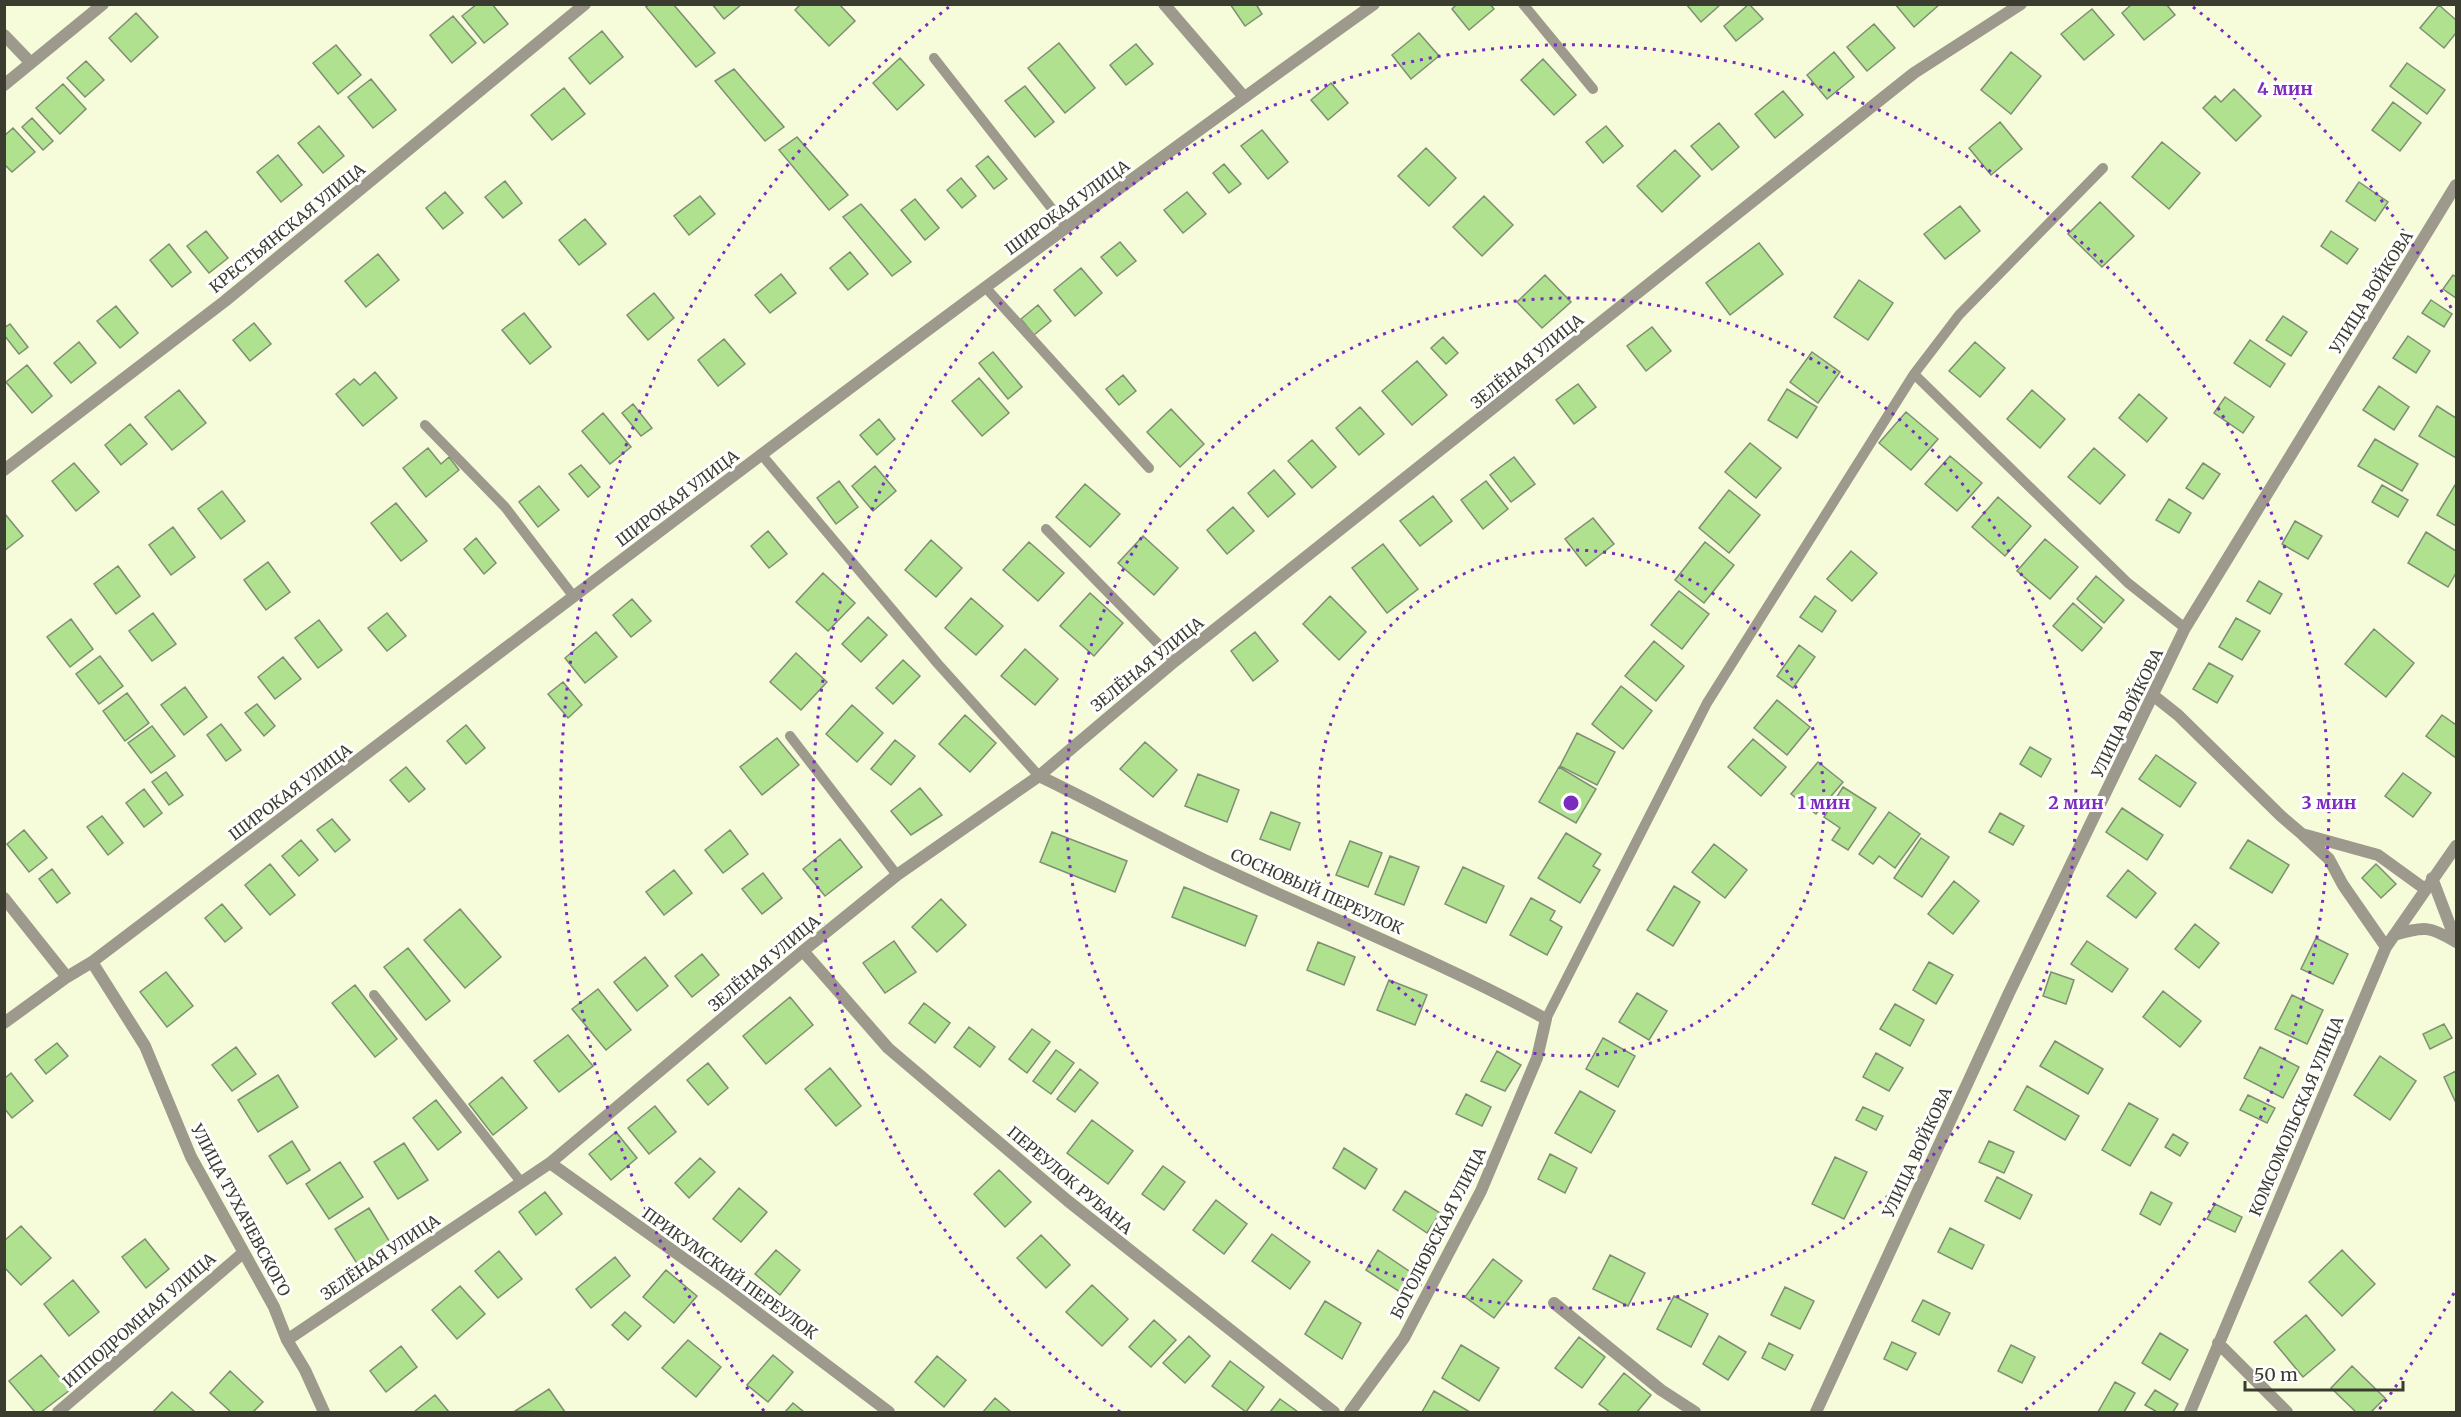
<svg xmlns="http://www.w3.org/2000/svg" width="2461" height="1417" font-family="Merriweather,serif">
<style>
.building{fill:#afe18e;stroke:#7e8f74;stroke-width:1.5}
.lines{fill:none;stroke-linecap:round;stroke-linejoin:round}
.service{stroke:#9d998c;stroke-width:10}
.minor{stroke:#9d998c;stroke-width:12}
.ring{fill:none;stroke:#7b2cbf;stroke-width:3;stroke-dasharray:3 6}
.labels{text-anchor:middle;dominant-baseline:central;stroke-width:6;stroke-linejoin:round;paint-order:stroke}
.street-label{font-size:16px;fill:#3a3c2f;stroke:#fff}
.centre{fill:#7b2cbf;stroke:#fff;stroke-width:3}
.ring-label{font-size:18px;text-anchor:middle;font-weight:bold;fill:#7b2cbf;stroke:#fff;stroke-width:6;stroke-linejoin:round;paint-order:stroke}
</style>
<rect width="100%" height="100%" fill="#f6fbd9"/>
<path class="building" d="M477 4H492L508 24 484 43 462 16Z
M650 4H673L715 53 696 67 646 7Z
M712 4H742L724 19Z
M801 4H839L855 21 829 46 795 10Z
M1230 4H1256L1262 14 1245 26Z
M1457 4H1490L1494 9 1469 30 1452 9Z
M1686 4H1721L1701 22Z
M1749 4 1763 19 1736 41 1724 26Z
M1895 4H1940L1914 27Z
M2132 4H2166L2175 15 2144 40 2122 13Z
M2439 5 2456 20V33L2444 48 2420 28Z
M2092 9 2114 35 2084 60 2061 34Z
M136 13 158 37 131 62 109 38Z
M453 16 476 43 452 63 430 35Z
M1874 24 1895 48 1867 71 1847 47Z
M602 31 623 57 590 84 569 58Z
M1419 33 1439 56 1411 79 1392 55Z
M1059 43 1095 88 1065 113 1028 68Z
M1136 44 1153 64 1126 85 1110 65Z
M336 45 361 75 338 94 313 63Z
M1834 52 1854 77 1827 99 1807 75Z
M2011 52 2041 76 2011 114 1981 90Z
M900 58 924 85 897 110 873 83Z
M1543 59 1576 95 1554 115 1521 80Z
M86 61 104 80 85 97 67 78Z
M2407 63 2445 90 2427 114 2390 86Z
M734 69 784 127 765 141 715 81Z
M371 79 396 110 373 128 348 97Z
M1331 83 1348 103 1328 120 1311 100Z
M63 84 86 109 60 134 36 108Z
M1025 86 1054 122 1035 137 1005 101Z
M564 88 585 114 552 140 531 115Z
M2234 89 2261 116 2236 141 2203 108 2215 96 2221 102Z
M1783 91 1803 115 1775 138 1755 114Z
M2393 102 2421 123 2400 151 2372 130Z
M32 118 53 141 43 150 22 127Z
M2000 122 2022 149 1991 175 1969 148Z
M1719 123 1739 147 1712 170 1691 146Z
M319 126 344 156 323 173 298 143Z
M1606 126 1623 146 1603 163 1586 142Z
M13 128 35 152 12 172 4 164V136Z
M1262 130 1288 162 1268 179 1241 146Z
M797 137 848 195 829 210 779 150Z
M2162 142 2200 173 2169 209 2132 177Z
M1426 148 1456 178 1429 206 1398 176Z
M1675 150 1700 176 1662 212 1637 186Z
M278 155 302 185 281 202 257 172Z
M988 156 1007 179 994 189 976 166Z
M1224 164 1241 184 1229 193 1213 173Z
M961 178 976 196 962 208 947 190Z
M505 181 522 203 503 218 485 197Z
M2359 182 2388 202 2375 221 2346 201Z
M445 192 463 213 443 229 426 208Z
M1187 192 1206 214 1183 233 1164 210Z
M700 196 715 214 689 235 674 216Z
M1484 196 1513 225 1482 256 1453 227Z
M915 199 939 228 925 240 901 210Z
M2100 202 2134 236 2102 267 2068 234Z
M861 204 911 262 892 276 843 217Z
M1960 206 1980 231 1945 259 1924 234Z
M585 219 606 244 579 265 559 240Z
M206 231 228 258 209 273 187 246Z
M2331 231 2358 249 2347 264 2321 246Z
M1120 242 1136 261 1117 276 1101 257Z
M1759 243 1783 274 1730 315 1706 283Z
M169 244 191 272 172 287 150 260Z
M850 252 868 274 848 290 830 268Z
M378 254 399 280 366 307 345 281Z
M1081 268 1102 293 1075 316 1054 290Z
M781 274 796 293 770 313 755 295Z
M1545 275 1571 302 1542 328 1517 302Z
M2453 275 2456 277V298L2443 289Z
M1859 280 1893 303 1868 340 1834 317Z
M654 293 674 318 648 340 627 315Z
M2431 300 2452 314 2444 327 2422 313Z
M1038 305 1051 321 1034 335 1021 319Z
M116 306 138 333 120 348 97 321Z
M524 313 551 347 530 364 502 330Z
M2283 316 2307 332 2291 356 2266 340Z
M254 323 271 344 250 361 233 340Z
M10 324 28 347 19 354 4 335V328Z
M1652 327 1671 351 1646 371 1627 346Z
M2408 336 2430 351 2416 373 2393 358Z
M1443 337 1458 353 1446 364 1431 348Z
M724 339 745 364 718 386 698 360Z
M2250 340 2285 364 2270 387 2234 363Z
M79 342 96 363 71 383 54 363Z
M1975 342 2005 368 1980 397 1949 371Z
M993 352 1022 387 1008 399 979 363Z
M1812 352 1840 372 1818 403 1790 382Z
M1417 361 1447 395 1412 425 1382 391Z
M27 365 52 396 32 413 6 382Z
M375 372 397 398 363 426 336 394 354 379 360 385Z
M1123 375 1136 391 1119 405 1106 389Z
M979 378 1009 413 982 436 952 401Z
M1578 384 1596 407 1574 424 1556 400Z
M2379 386 2409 407 2394 430 2363 410Z
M1787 389 1817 407 1797 438 1768 420Z
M179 390 206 423 172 450 145 417Z
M2032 390 2065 419 2040 448 2007 419Z
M2139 394 2167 418 2147 442 2119 418Z
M2225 397 2254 417 2243 433 2214 413Z
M633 404 652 428 641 436 622 413Z
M2437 406 2456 418V458L2419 436Z
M1360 407 1384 434 1359 455 1336 428Z
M1171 409 1204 444 1180 467 1147 432Z
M1906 412 1938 439 1911 470 1879 443Z
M603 413 631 447 610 464 582 431Z
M879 419 895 439 877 455 860 435Z
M130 424 147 444 121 465 105 445Z
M2375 439 2418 464 2402 491 2358 466Z
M1312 440 1336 467 1312 488 1288 461Z
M1750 443 1781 468 1756 498 1725 472Z
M428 448 441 464 449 457 459 470 426 497 403 468Z
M2094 448 2125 475 2100 504 2068 477Z
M1950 456 1982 483 1957 511 1925 484Z
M1514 457 1535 484 1511 502 1490 475Z
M74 463 99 492 76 511 52 481Z
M2203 463 2220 474 2203 499 2186 488Z
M581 465 600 487 588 497 569 474Z
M875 466 896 491 873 511 852 486Z
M1274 470 1295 494 1268 517 1248 493Z
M839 481 858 507 836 524 817 498Z
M1486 481 1508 509 1483 529 1461 500Z
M1085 484 1120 514 1090 547 1056 517Z
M2382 485 2408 500 2398 517 2372 502Z
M2455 485H2456V526L2437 515Z
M539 486 559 510 538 527 519 502Z
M1729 490 1760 515 1729 553 1699 528Z
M222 491 245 521 221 539 198 509Z
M1433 496 1452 521 1420 546 1400 521Z
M1998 497 2031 526 2005 556 1972 527Z
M2169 499 2191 513 2179 533 2156 520Z
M396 503 427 541 401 561 371 523Z
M1233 507 1254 531 1227 554 1207 530Z
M5 514 23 536 4 551V515Z
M1593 518 1614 544 1586 566 1565 539Z
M2295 521 2322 536 2308 559 2282 544Z
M173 527 195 557 171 575 149 545Z
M768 531 787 554 769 568 751 546Z
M2426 532 2456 551V573L2448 587 2408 563Z
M1143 536 1178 568 1154 595 1118 563Z
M476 538 496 563 484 574 464 549Z
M2045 539 2078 567 2050 599 2017 571Z
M931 540 962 568 936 597 905 570Z
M1029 542 1064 573 1038 601 1003 570Z
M1705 542 1734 565 1704 603 1675 580Z
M1383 544 1418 589 1387 613 1352 568Z
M1851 551 1877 573 1852 601 1827 579Z
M268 562 290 592 266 610 244 580Z
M118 566 140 596 116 614 94 584Z
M823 573 855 603 828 631 796 602Z
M2096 576 2124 600 2104 623 2077 599Z
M2259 581 2282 594 2270 614 2247 601Z
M1679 591 1709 614 1682 649 1651 625Z
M1090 593 1123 623 1094 656 1060 626Z
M1330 596 1366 632 1339 660 1303 624Z
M1815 596 1836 611 1822 632 1800 617Z
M971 598 1003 626 976 655 945 628Z
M632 599 651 621 631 637 613 615Z
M2073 603 2102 628 2082 651 2053 626Z
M153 613 176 644 152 661 129 631Z
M387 613 406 636 387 651 368 628Z
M868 617 887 635 861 662 842 644Z
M2236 618 2260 631 2242 660 2219 647Z
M71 619 93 649 70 667 47 637Z
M319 620 342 650 318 668 295 638Z
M2374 629 2414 663 2386 697 2345 664Z
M596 632 617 657 585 683 565 658Z
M1255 632 1278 661 1253 681 1231 651Z
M1654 641 1684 666 1656 701 1625 676Z
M1799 645 1815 657 1793 688 1777 676Z
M1025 649 1058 679 1035 705 1001 676Z
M796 653 827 682 801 710 770 682Z
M100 656 123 686 99 704 76 674Z
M283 657 301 679 275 699 258 677Z
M903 660 920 676 893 704 876 688Z
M2209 663 2233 676 2217 703 2193 689Z
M563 682 582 705 568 718 548 694Z
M1621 686 1652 711 1623 749 1592 724Z
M185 687 207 717 184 735 161 705Z
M127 693 149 723 125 741 103 711Z
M1777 700 1810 727 1787 755 1754 728Z
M257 704 275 726 264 736 245 713Z
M852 705 883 733 857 762 826 734Z
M965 715 996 743 970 772 939 744Z
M2442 715 2456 725V758L2426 736Z
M221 724 241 750 226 761 207 735Z
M466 725 485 748 466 764 447 741Z
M152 726 175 756 151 773 128 743Z
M1577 733 1615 752 1597 785 1560 766Z
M777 738 799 765 762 795 740 767Z
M1753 739 1786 767 1761 796 1728 767Z
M895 740 915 756 891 785 871 769Z
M1145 742 1177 770 1153 797 1120 769Z
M2030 747 2051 759 2041 777 2020 764Z
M2156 755 2196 783 2180 807 2139 779Z
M1818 762 1843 782 1816 814 1791 794Z
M406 767 425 789 409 802 390 780Z
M1559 767 1596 789 1576 823 1539 802Z
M166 772 183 795 169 805 152 782Z
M2403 773 2431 793 2413 817 2385 796Z
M1198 774 1239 790 1227 822 1185 806Z
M1843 787 1876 808 1848 850 1832 840 1840 828 1824 817Z
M920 788 942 815 911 835 891 811Z
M144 789 162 813 144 827 126 803Z
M2122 808 2163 835 2147 860 2106 832Z
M1271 812 1300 823 1290 850 1260 839Z
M1889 812 1920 834 1895 868 1879 856 1873 864 1859 854Z
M2000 813 2024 826 2013 845 1989 832Z
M102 816 123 843 108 855 87 827Z
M332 819 350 840 335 852 317 830Z
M24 830 47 858 29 872 7 844Z
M730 830 748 854 723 873 705 850Z
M1052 832 1127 861 1115 892 1040 862Z
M1566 833 1601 854 1593 866 1600 870 1580 903 1538 878Z
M1921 838 1949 857 1922 897 1894 878Z
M840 839 862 867 825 896 803 869Z
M301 840 318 860 299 876 282 856Z
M2248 840 2289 865 2272 893 2230 868Z
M1350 841 1382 853 1368 887 1336 875Z
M1714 844 1747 870 1725 898 1692 872Z
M1390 856 1419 867 1404 905 1375 894Z
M270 864 295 895 270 915 245 885Z
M2376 864 2396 884 2381 898 2362 878Z
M1463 867 1504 886 1486 923 1445 904Z
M52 869 70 893 57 903 39 879Z
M674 870 692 893 664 915 646 892Z
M2128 870 2156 893 2136 918 2107 896Z
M763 873 782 898 762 914 742 889Z
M1954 881 1979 901 1953 934 1928 914Z
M1674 886 1700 902 1673 946 1647 930Z
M1184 887 1257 916 1245 946 1172 917Z
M1531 898 1555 911 1550 920 1562 927 1547 955 1510 935Z
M941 899 966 925 937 952 912 927Z
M222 904 242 928 225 942 205 918Z
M460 909 501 957 465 988 424 940Z
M2195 924 2219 943 2199 968 2175 949Z
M2316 938 2348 954 2333 984 2301 969Z
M894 941 916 972 885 993 863 963Z
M2087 941 2128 969 2112 992 2071 964Z
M1318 942 1355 957 1344 985 1307 970Z
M408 948 450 1001 426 1020 384 967Z
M702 954 719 975 692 997 675 976Z
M645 957 668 986 637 1011 614 982Z
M1929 962 1953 975 1936 1004 1913 990Z
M166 972 193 1006 167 1027 140 992Z
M2051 972 2074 980 2066 1004 2043 996Z
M1389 980 1427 995 1415 1025 1377 1010Z
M355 985 397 1039 375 1057 332 1003Z
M598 989 631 1030 606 1050 572 1009Z
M2163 991 2201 1021 2180 1047 2143 1017Z
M1637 993 1667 1011 1649 1040 1619 1022Z
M2292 995 2323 1010 2307 1044 2275 1029Z
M790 997 813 1025 766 1064 743 1036Z
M924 1003 950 1023 935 1043 909 1023Z
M1895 1004 1924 1020 1910 1046 1880 1029Z
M2444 1024 2452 1038 2430 1049 2423 1034Z
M969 1027 995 1047 980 1067 954 1047Z
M1032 1029 1050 1042 1027 1073 1009 1059Z
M568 1035 593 1066 559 1092 534 1061Z
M1603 1038 1635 1056 1618 1087 1586 1069Z
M2055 1041 2103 1069 2088 1094 2040 1066Z
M57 1043 68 1056 46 1074 35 1060Z
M236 1047 256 1074 232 1091 212 1065Z
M2260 1047 2299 1067 2283 1098 2244 1078Z
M1056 1050 1074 1063 1051 1094 1033 1081Z
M1497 1051 1521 1065 1505 1091 1481 1081Z
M1876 1053 1903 1068 1889 1091 1863 1077Z
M2380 1056 2416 1081 2390 1120 2354 1095Z
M708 1063 728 1088 708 1105 687 1080Z
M830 1068 861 1106 836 1126 805 1089Z
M1080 1069 1098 1083 1075 1112 1057 1099Z
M2456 1071V1103L2444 1077Z
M11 1073 33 1101 12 1118 4 1108V1079Z
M278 1075 298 1107 258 1132 238 1100Z
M502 1077 527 1108 493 1135 469 1104Z
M2027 1086 2079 1116 2065 1140 2014 1110Z
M1580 1091 1615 1111 1591 1153 1555 1133Z
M1466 1094 1491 1107 1482 1126 1456 1114Z
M2248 1095 2275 1108 2267 1123 2240 1110Z
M436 1100 461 1132 438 1150 413 1118Z
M2129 1103 2158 1119 2130 1166 2102 1150Z
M655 1106 676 1132 649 1154 628 1128Z
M1863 1107 1883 1116 1876 1130 1856 1120Z
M1092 1120 1133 1151 1108 1184 1067 1153Z
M616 1132 637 1158 611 1180 589 1154Z
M2173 1134 2188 1143 2180 1156 2165 1147Z
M292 1141 310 1170 287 1184 269 1156Z
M1989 1141 2014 1152 2004 1173 1979 1162Z
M404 1143 428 1180 398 1199 374 1162Z
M1344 1148 1377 1169 1365 1189 1333 1168Z
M1550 1154 1577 1168 1565 1193 1538 1179Z
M1835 1157 1867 1172 1844 1219 1812 1204Z
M700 1158 715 1172 689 1198 675 1183Z
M340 1162 363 1197 329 1219 306 1184Z
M1163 1166 1185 1182 1164 1210 1142 1194Z
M999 1170 1031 1202 1005 1227 974 1194Z
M1997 1177 2032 1195 2020 1219 1985 1201Z
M739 1188 767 1212 741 1242 713 1219Z
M1405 1191 1440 1213 1427 1233 1393 1210Z
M545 1192 562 1214 536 1235 519 1212Z
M2151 1192 2172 1203 2160 1225 2140 1214Z
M1216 1200 1247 1224 1224 1254 1193 1230Z
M2215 1204 2242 1217 2235 1232 2207 1219Z
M369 1208 391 1244 358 1265 335 1229Z
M21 1226 51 1258 21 1285 4 1267V1241Z
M1950 1228 1984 1245 1972 1269 1938 1252Z
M1272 1234 1310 1262 1290 1289 1252 1261Z
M1041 1235 1070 1265 1046 1288 1017 1258Z
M145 1239 169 1269 146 1288 122 1257Z
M776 1250 800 1270 780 1295 755 1274Z
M1378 1250 1412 1273 1400 1292 1366 1270Z
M2342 1250 2375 1284 2342 1316 2309 1282Z
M499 1251 522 1279 498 1298 475 1271Z
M1610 1255 1645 1273 1628 1306 1593 1289Z
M615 1257 630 1276 591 1308 576 1289Z
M1493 1259 1522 1281 1494 1318 1465 1297Z
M666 1270 697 1296 674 1323 643 1297Z
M73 1280 99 1312 69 1336 44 1304Z
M1092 1285 1128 1319 1102 1346 1066 1312Z
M460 1286 485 1314 457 1339 432 1310Z
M1785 1287 1814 1301 1800 1329 1771 1315Z
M1674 1296 1708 1314 1691 1347 1657 1329Z
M1923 1300 1950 1313 1939 1335 1912 1321Z
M1325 1301 1361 1323 1342 1359 1305 1334Z
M625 1312 641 1326 628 1340 612 1325Z
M2306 1315 2335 1350 2303 1377 2274 1342Z
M1154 1320 1176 1340 1151 1367 1129 1347Z
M2160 1333 2188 1350 2170 1380 2142 1363Z
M1189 1336 1210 1356 1185 1383 1163 1363Z
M1719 1336 1746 1352 1728 1380 1703 1364Z
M1579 1337 1605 1357 1582 1388 1555 1368Z
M688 1340 721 1367 696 1397 662 1368Z
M1892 1342 1916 1353 1907 1370 1884 1359Z
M1769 1343 1793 1355 1785 1370 1762 1358Z
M1461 1345 1499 1368 1479 1401 1442 1378Z
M2011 1345 2035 1357 2022 1383 1998 1371Z
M401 1346 417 1367 386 1392 370 1371Z
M41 1355 70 1390 41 1412H35L9 1381Z
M773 1355 793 1372 768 1402 747 1385Z
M937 1356 966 1380 944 1407 915 1382Z
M1230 1361 1264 1387 1246 1412 1212 1386Z
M2352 1366 2385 1398 2371 1412H2356L2331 1388Z
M230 1371 263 1402 253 1412H231L210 1393Z
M1624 1373 1651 1395 1637 1412H1610L1599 1404Z
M2115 1382 2135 1393 2124 1412H2098Z
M549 1389 565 1412 515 1411Z
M2155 1390 2178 1404 2173 1412H2157L2145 1405Z
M1434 1391 1470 1412H1422Z
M172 1392 195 1412H153Z
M435 1395 449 1412H414Z
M995 1398 1011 1412H983Z
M1280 1399 1298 1412H1270Z
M793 1403 804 1412H785Z"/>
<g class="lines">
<path class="service" d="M1523 4 1593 89
M934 58 1067 228
M986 288 1149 468
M1914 374 2128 583 2185 628
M425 425 505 507 574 597
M761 454 938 664 1039 776
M1046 529 1175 661
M790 736 897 875
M374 995 521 1182
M1546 1019 1707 703 1914 374 1959 315 2103 168"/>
<path class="minor" d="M1164 4 1244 97
M4 35 31 63
M4 85 103 4
M4 470 225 301 585 4
M2154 696 2178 715 2281 816 2302 834 2378 855 2425 889
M1039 776C1098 804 1154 836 1213 864 1324 916 1438 960 1546 1019L1537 1058 1481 1191 1404 1338 1350 1412
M2303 835 2329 859 2343 885 2386 947
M2432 878 2456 941
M4 898 67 977
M2394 935C2424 926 2430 926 2456 942
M803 951 888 1048 1068 1201 1334 1412
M92 962 145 1046 191 1157 274 1307 287 1340 305 1370 324 1412
M4 1023 67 977 92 962C517 640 940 314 1374 4
M550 1163 721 1285 889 1412
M1554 1303 1661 1390 1695 1412
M287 1340 550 1163 803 951 897 875 1039 776 1175 661 1914 73 2021 4
M2218 1343 2287 1412
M58 1412 243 1253
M1816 1412 2009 993 2185 628 2456 185
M2190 1412 2386 947 2456 846"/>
</g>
<g class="ring">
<circle cx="1571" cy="803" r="253"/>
<circle cx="1571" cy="803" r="505"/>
<path d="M1120 1412A758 758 0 1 1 2022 1412"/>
<path d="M2454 1293A1010 1010 0 0 1 2378 1411M764 1411A1010 1010 0 0 1 949 7M2193 7A1010 1010 0 0 1 2454 313"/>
</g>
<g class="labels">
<g class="street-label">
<text transform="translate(1067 207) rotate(-36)">ШИРОКАЯ УЛИЦА</text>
<text transform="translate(287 228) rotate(-39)">КРЕСТЬЯНСКАЯ УЛИЦА</text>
<text transform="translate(2371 292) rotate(-58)">УЛИЦА ВОЙКОВА</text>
<text transform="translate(1527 361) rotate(-39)">ЗЕЛЁНАЯ УЛИЦА</text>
<text transform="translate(677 498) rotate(-37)">ШИРОКАЯ УЛИЦА</text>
<text transform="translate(1147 664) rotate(-39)">ЗЕЛЁНАЯ УЛИЦА</text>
<text transform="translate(2127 713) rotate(-64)">УЛИЦА ВОЙКОВА</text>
<text transform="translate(290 792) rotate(-37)">ШИРОКАЯ УЛИЦА</text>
<text transform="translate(1317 891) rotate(24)">СОСНОВЫЙ ПЕРЕУЛОК</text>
<text transform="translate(764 963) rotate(-40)">ЗЕЛЁНАЯ УЛИЦА</text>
<text transform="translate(2296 1116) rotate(-67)">КОМСОМОЛЬСКАЯ УЛИЦА</text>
<text transform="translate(1917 1152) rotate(-65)">УЛИЦА ВОЙКОВА</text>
<text transform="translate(1070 1180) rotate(40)">ПЕРЕУЛОК РУБАНА</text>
<text transform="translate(241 1210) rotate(62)">УЛИЦА ТУХАЧЕВСКОГО</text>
<text transform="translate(1438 1233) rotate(-63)">БОГОЛЮБСКАЯ УЛИЦА</text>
<text transform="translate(380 1257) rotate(-34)">ЗЕЛЁНАЯ УЛИЦА</text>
<text transform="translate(730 1273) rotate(36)">ПРИКУМСКИЙ ПЕРЕУЛОК</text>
<text transform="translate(139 1320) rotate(-41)">ИППОДРОМНАЯ УЛИЦА</text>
</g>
</g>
<circle cx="1571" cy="803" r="9" class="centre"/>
<g class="ring-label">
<text x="2285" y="95">4 мин</text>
<text x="1824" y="809">1 мин</text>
<text x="2076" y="809">2 мин</text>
<text x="2329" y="809">3 мин</text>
</g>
<rect width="2461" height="1417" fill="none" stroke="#3a3c2f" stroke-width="12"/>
<path d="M2245 1381v9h158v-9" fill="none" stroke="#3a3c2f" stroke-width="3"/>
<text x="2254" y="1381" font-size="18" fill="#3a3c2f" stroke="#ffffff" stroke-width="4.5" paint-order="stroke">50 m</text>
</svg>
